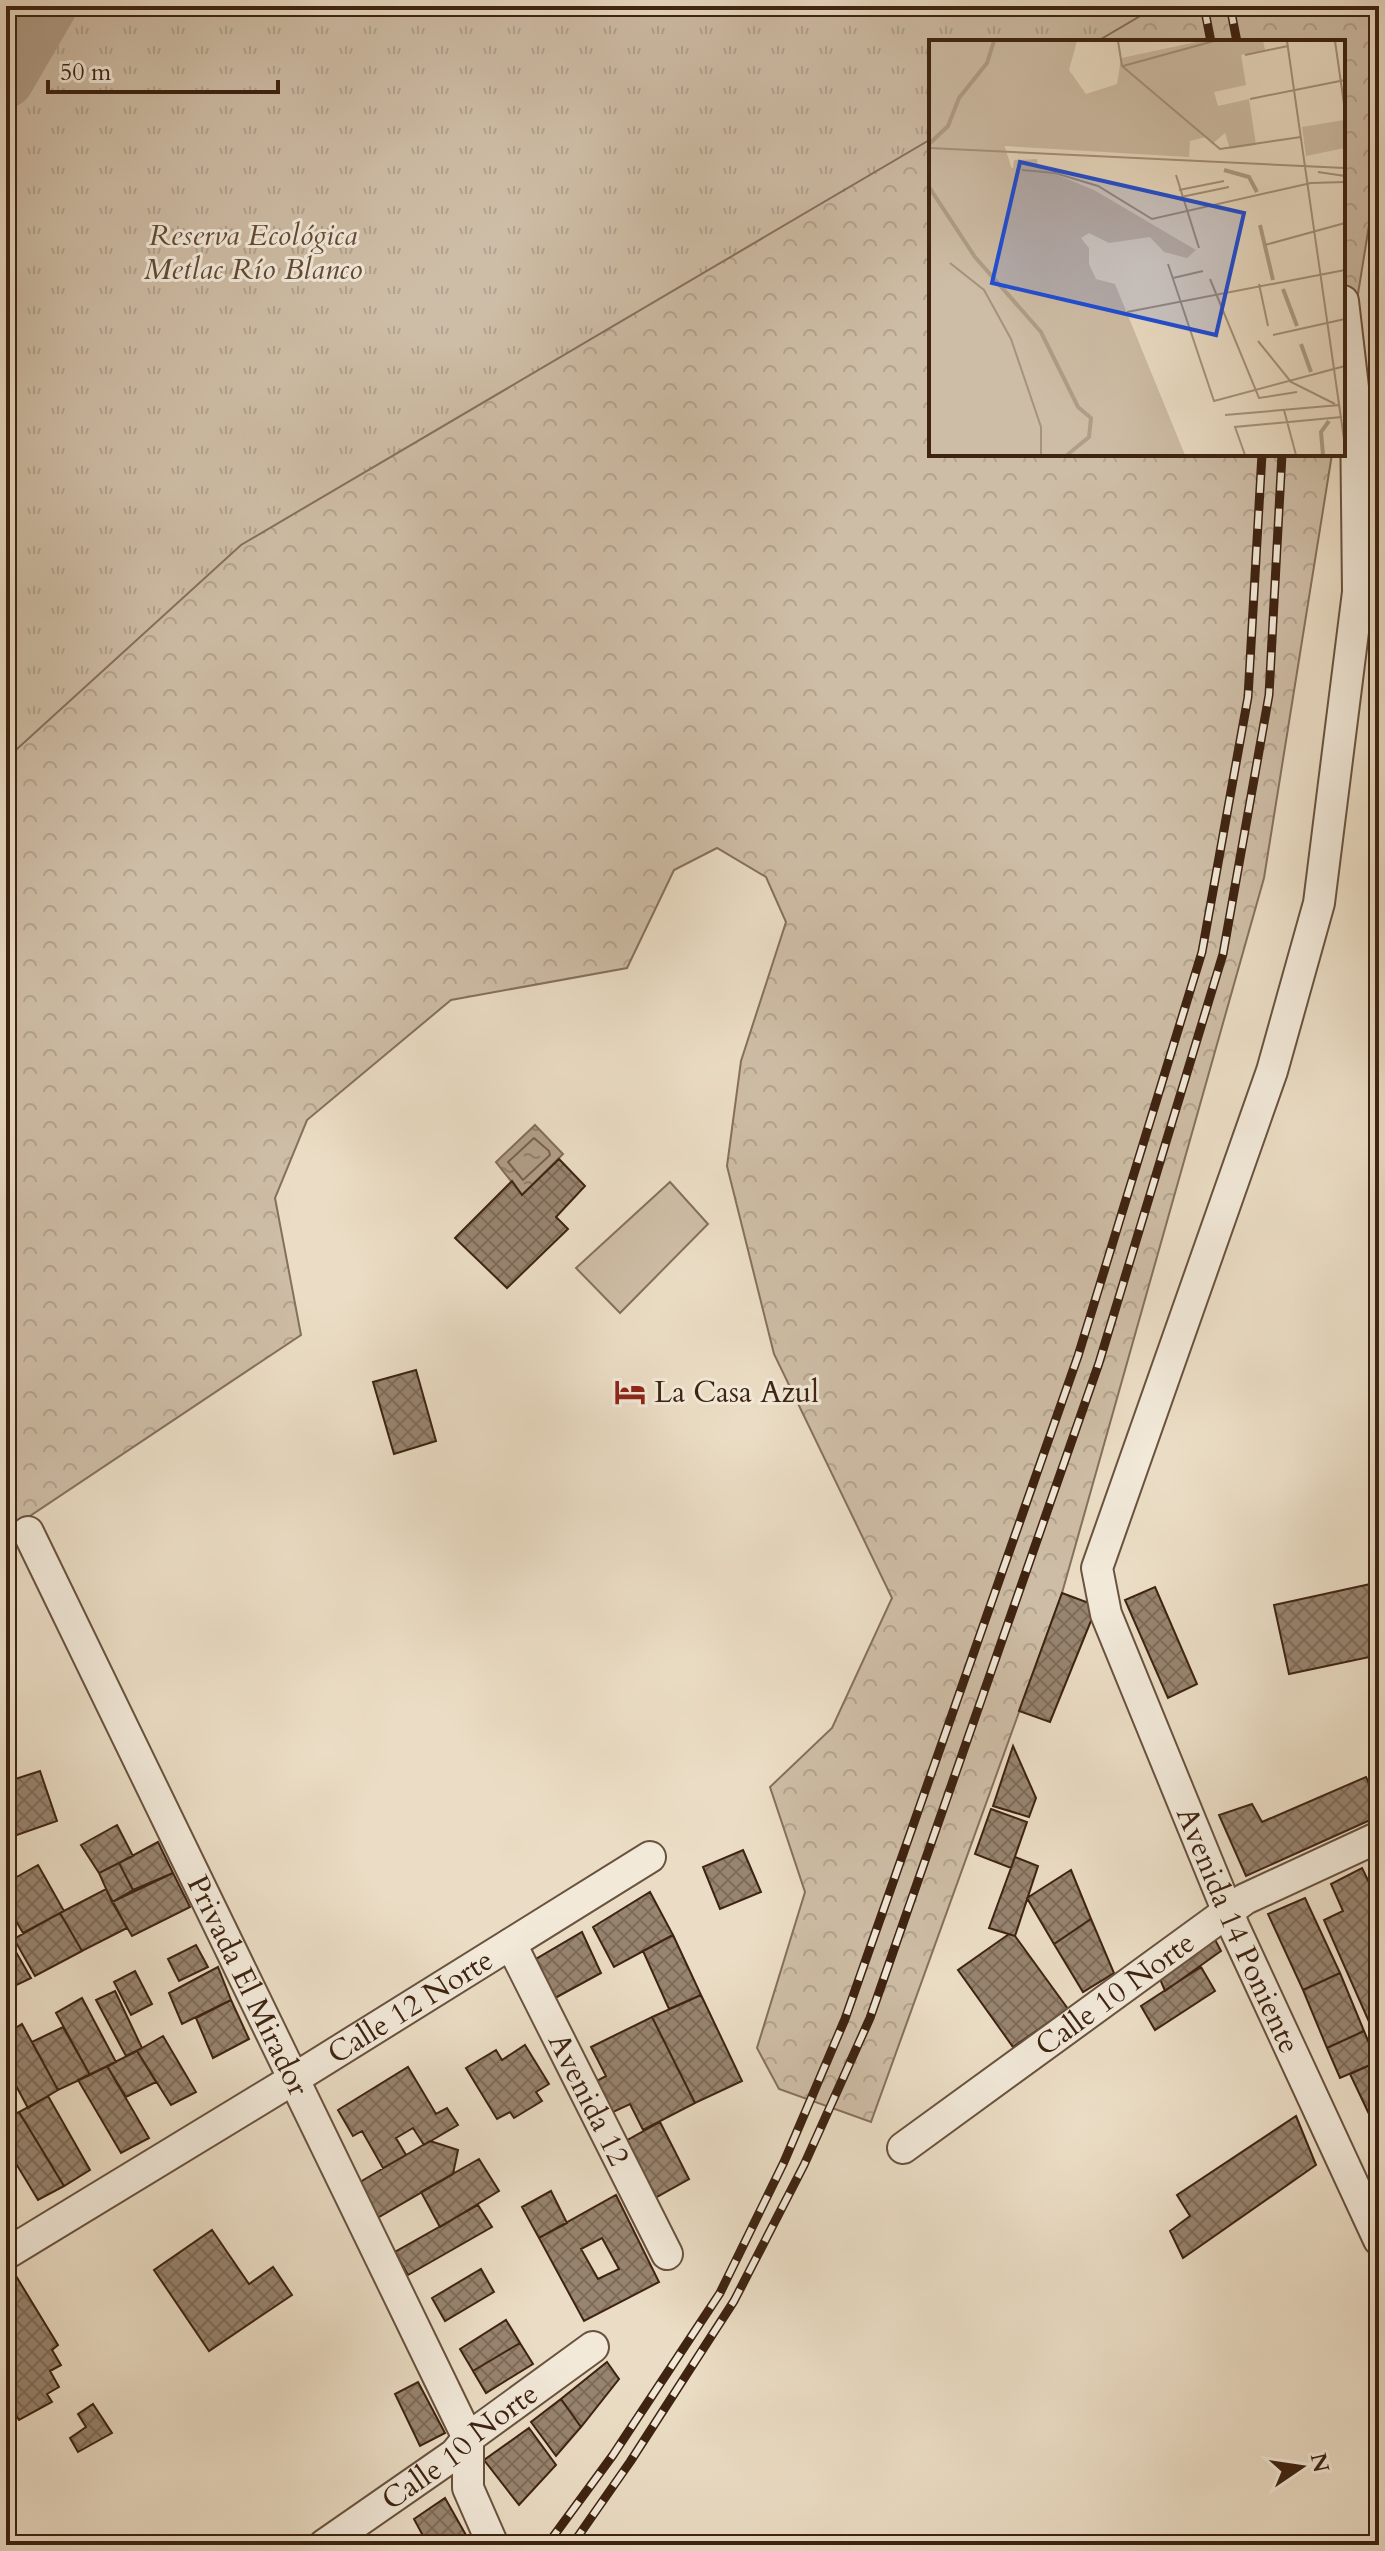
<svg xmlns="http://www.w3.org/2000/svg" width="1385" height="2551" font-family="Cardo,serif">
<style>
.grass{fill:#cebda6;stroke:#86705c;stroke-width:2}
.forest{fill:url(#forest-crowns);stroke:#86705c;stroke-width:2}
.park{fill:url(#park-tufts);stroke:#86705c;stroke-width:2}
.water{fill:url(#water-ripples);stroke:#826d58;stroke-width:2}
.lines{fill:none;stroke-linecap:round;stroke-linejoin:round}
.shore{stroke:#77604c;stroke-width:2}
.river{stroke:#b09e88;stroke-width:56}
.building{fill:url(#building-cross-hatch);stroke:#3e2311;stroke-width:2;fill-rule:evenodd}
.minor-casing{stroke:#69523e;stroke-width:34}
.minor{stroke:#f2e9d9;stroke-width:30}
.rail-casing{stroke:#3e2311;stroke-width:9}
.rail{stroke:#f2e9d9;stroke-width:6;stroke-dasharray:18;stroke-linecap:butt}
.labels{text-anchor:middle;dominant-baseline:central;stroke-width:6;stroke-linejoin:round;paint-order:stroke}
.park-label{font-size:30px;font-style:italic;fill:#624a36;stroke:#f2e9d9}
.poi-label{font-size:30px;fill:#3e2311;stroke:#f2e9d9;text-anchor:start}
.street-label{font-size:30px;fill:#3e2311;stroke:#f2e9d9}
.inset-river{fill:none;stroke:#b09e88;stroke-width:4}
.inset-road{fill:none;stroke:#a6937d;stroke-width:2}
.view{fill:#1d4ed8;fill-opacity:0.15;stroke:#1d4ed8;stroke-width:4}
.inset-edge{fill:none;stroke:#3e2311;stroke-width:4}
</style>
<defs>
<pattern id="forest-crowns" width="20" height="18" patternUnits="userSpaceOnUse" patternTransform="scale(2)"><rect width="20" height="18" fill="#cebda6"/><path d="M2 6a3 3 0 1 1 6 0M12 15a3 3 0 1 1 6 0" fill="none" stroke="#b2a28e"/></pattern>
<pattern id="park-tufts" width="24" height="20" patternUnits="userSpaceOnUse" patternTransform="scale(2)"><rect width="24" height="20" fill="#cebda6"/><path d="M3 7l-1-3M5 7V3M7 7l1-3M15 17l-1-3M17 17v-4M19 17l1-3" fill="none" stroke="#b2a28e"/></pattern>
<pattern id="water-ripples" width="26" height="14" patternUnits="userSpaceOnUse" patternTransform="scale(2)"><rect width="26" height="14" fill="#b09e88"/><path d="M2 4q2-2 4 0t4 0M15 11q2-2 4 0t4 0" fill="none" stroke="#91806e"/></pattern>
<pattern id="building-cross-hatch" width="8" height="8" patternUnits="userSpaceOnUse" patternTransform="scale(2)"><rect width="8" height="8" fill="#98846f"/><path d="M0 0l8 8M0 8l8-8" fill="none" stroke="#7d6c5a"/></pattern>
</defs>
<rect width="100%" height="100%" fill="#ebddc5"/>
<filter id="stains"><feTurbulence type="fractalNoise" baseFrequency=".0025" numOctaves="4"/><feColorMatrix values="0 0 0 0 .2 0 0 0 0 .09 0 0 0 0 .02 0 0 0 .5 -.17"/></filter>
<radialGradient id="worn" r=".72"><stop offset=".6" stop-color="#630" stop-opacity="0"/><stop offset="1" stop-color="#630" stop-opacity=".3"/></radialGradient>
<path class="grass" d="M670 1182 708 1224 620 1313 576 1268Z"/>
<path class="forest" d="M6 6H1379V205L1372 207 1343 387V42H931V454H1332L1264 878 1062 1593 871 2122 779 2089 757 2048 805 1892 770 1787 832 1728 892 1598 774 1354 727 1166 741 1061 786 922 766 877 717 848 674 870 627 968 451 1000 307 1120 275 1198 301 1335 6 1532Z"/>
<path class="park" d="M6 6H1157L1096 42H931V139L241 545 6 759Z"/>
<path class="water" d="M535 1125 563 1154 522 1195 496 1162Z"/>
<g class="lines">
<path class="shore" d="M534 1138 549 1151 550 1155 523 1180 508 1162Z"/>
<path class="river" d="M6 80 49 6"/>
</g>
<path class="building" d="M559 1159 585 1186 556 1217 568 1229 507 1288 455 1238 512 1181 522 1195Z
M416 1370 436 1441 394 1454 373 1382Z
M1375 1583 1379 1603V1655L1289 1674 1274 1605Z
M1155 1587 1197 1684 1168 1698 1125 1600Z
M1062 1593 1097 1606 1050 1722 1019 1711Z
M1013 1746 1036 1798 1029 1817 993 1806Z
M40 1771 57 1821 14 1836 6 1813V1782Z
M1366 1777 1376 1799 1379 1797V1816L1246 1876 1219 1815 1252 1804 1262 1822Z
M991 1809 1027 1822 1011 1868 975 1854Z
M117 1825 133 1856 99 1873 81 1845Z
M158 1842 173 1873 133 1890 119 1863Z
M743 1850 761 1892 720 1909 703 1867Z
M1015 1857 1038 1866 1015 1936 989 1928Z
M119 1863 133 1890 112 1902 99 1873Z
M38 1865 64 1911 23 1933 6 1904V1883Z
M1362 1868 1379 1903V2030L1374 2033 1324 1920 1343 1911 1331 1884Z
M1071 1870 1091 1919 1054 1944 1027 1898Z
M173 1873 190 1907 132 1936 112 1902Z
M106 1889 127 1928 82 1951 60 1913Z
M650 1892 673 1935 614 1967 593 1927Z
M1305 1898 1340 1973 1303 1990 1268 1914Z
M60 1913 82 1951 35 1976 14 1939Z
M1091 1919 1114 1973 1083 1992 1054 1944Z
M582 1932 601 1973 555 1998 536 1959Z
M1009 1934 1015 1936 1068 2009 1013 2047 958 1970Z
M673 1935 701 1995 669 2009 643 1951Z
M1213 1936 1221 1951 1165 1991 1160 1979Z
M9 1940 31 1978 6 1990V1942Z
M196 1945 208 1967 179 1981 168 1959Z
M218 1967 231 2000 182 2024 169 1993Z
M1201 1967 1215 1991 1155 2030 1141 2006Z
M135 1971 152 2004 131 2015 114 1982Z
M1340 1973 1364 2031 1327 2048 1303 1990Z
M115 1991 142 2048 126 2056 96 2000Z
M701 1995 742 2081 695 2103 652 2017Z
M82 1998 116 2062 90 2075 56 2013Z
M231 2000 249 2039 213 2058 196 2018Z
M652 2017 695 2103 643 2130 630 2104 611 2113 595 2082 606 2076 591 2047Z
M22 2024 58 2090 28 2108 6 2067V2034Z
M63 2027 90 2075 58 2090 32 2042Z
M1364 2031 1377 2062 1340 2078 1327 2048Z
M163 2036 196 2092 171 2105 137 2051Z
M525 2045 549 2084 536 2092 542 2101 514 2118 510 2112 497 2119 466 2068 496 2050 502 2060Z
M137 2051 156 2082 126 2097 107 2066Z
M1379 2061V2135L1350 2074Z
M107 2066 149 2138 121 2153 78 2080Z
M408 2067 436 2114 447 2108 458 2125 424 2145 413 2128 396 2138 406 2155 383 2168 362 2131 353 2136 338 2110Z
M48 2096 90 2170 64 2186 19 2112Z
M19 2112 64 2186 38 2200 6 2147V2118Z
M1296 2116 1316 2165 1183 2258 1170 2231 1190 2216 1177 2195Z
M660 2122 689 2179 653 2199 624 2142Z
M430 2141 458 2150 453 2174 372 2221 353 2186Z
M479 2159 499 2191 440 2227 421 2192Z
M551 2191 567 2223 539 2238 522 2207Z
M616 2195 659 2282 584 2321 539 2238ZM602 2238 619 2269 598 2279 581 2249Z
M478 2205 492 2227 408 2275 395 2252Z
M212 2230 249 2284 273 2267 292 2295 209 2351 154 2270Z
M481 2269 494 2292 445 2321 432 2298Z
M16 2276 58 2345 52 2350 61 2365 50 2371 59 2387 47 2394 52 2402 19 2420 6 2399V2282Z
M506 2320 520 2343 473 2371 460 2349Z
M520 2343 533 2364 486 2393 473 2371Z
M607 2362 619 2379 581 2427 561 2399Z
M418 2382 445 2433 420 2446 395 2394Z
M561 2399 581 2427 556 2456 531 2422Z
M93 2404 112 2433 78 2452 70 2438 86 2427 78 2414Z
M529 2428 556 2465 519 2505 484 2460Z
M445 2498 471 2544 469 2545H428L414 2519Z"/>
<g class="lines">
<defs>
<g id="minor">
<path id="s1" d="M1343 301 1356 413 1358 592 1319 903 1272 1071 1097 1568 1106 1614 1234 1927 1379 2240"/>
<path id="s2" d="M28 1532 468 2438V2488L493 2545"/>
<path id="s3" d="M511 1944 667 2254"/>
<path id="s4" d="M903 2148 1245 1899 1379 1837"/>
<path id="s5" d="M6 2254 292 2080 650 1857"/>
<path id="s6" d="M324 2545 455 2454 468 2438 593 2347"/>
</g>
</defs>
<use href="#minor" class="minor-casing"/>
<use href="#minor" class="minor"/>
<defs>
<path id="rail" d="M1204 6 1211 42
M1230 6 1237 42
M547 2545 613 2455 720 2293 784 2162 845 2019 1078 1356 1202 952 1248 697 1262 454
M572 2545 630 2462 734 2301 804 2165 870 2018 1099 1363 1223 954 1269 695 1282 454"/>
</defs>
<use href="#rail" class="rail-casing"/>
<use href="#rail" class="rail"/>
</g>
<defs>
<symbol id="hotel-bare" viewBox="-9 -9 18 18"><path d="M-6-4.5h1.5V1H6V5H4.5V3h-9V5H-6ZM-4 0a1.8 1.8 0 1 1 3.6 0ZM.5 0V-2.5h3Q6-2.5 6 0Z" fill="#8f2418" stroke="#f2e9d9" stroke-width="2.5" paint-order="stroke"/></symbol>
</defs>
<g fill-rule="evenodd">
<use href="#hotel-bare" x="608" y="1370" width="44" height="44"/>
</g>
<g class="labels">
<g class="park-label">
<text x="253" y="235">Reserva Ecológica<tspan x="253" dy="34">Metlac Río Blanco</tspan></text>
</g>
<g class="poi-label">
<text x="654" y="1392">La Casa Azul</text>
</g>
<g class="street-label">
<text stroke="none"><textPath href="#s1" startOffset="1696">Avenida 14 Poniente</textPath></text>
<text stroke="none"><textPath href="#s2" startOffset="504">Privada El Mirador</textPath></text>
<text stroke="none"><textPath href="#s4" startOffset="262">Calle 10 Norte</textPath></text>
<text stroke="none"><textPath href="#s5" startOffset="474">Calle 12 Norte</textPath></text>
<text stroke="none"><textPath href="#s3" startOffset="174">Avenida 12</textPath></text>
<text stroke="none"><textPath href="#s6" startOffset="168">Calle 10 Norte</textPath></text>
</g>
</g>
<g transform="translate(929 40)">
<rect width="416" height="416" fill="#ebddc5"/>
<path d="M415 80 416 108 377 116 373 87Z" fill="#cebda6"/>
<path d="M0 1H148L140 30 157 54 188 44 192 18 272 1H334L336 10 312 15 317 45 285 52 289 66 320 59 327 105 301 109 296 93 283 104 277 97 261 101 260 117 58 105V122L84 128 85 120 108 119 109 127 165 150 267 210 258 218 235 212 221 197 180 203 160 193 152 198 160 208V224L167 239 186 244 256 415H0Z" fill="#cebda6"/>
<path d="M0 1H106L70 88 115 233 183 353 172 415H0Z" fill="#cebda6"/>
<path class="inset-river" d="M0 104 19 86 30 58 58 23 65 1M295 130 320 137 328 152M0 147 46 217 112 292 149 367 162 378 160 397 138 415M331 185 344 240M354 249 368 286M372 304 382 332M394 415 392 392 400 381"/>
<path class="inset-road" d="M189 1 193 26 291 109 372 97M358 1 416 406M406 1 416 71M316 15 359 6M194 26 285 1M321 59 416 40M0 108 416 128M93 130 126 133 169 146 223 179 382 143 416 142M389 132 416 136M247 135 270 208M250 150 295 141M252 157 300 147M336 205 416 183M21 223 55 250 82 299 112 387V415M239 224 285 361 416 326M244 238 274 231M281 239 330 358 368 352M330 244 339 286M198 272 416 230M344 295 416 279M329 301 362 342 406 364M355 370 367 415M296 375 411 365M316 415 306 387 413 377"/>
<path class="view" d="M91 122 315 173 287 295 63 243Z"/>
<rect width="416" height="416" class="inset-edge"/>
</g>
<rect width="1385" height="2551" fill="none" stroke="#ebddc5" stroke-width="32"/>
<rect x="8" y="8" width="1369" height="2535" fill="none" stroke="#3e2311" stroke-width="4"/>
<rect x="16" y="16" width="1353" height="2519" fill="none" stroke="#3e2311" stroke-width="2"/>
<g transform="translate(1301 2467) rotate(77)" stroke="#f2e9d9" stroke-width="6" paint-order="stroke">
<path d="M0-6L14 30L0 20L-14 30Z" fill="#3e2311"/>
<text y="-12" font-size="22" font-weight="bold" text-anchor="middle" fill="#3e2311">N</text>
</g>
<path d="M48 80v12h230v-12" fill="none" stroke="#3e2311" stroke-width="4"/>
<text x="60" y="80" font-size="24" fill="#3e2311" stroke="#f2e9d9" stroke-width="6" paint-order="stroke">50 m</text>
<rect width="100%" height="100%" filter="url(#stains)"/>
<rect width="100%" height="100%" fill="url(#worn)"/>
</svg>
